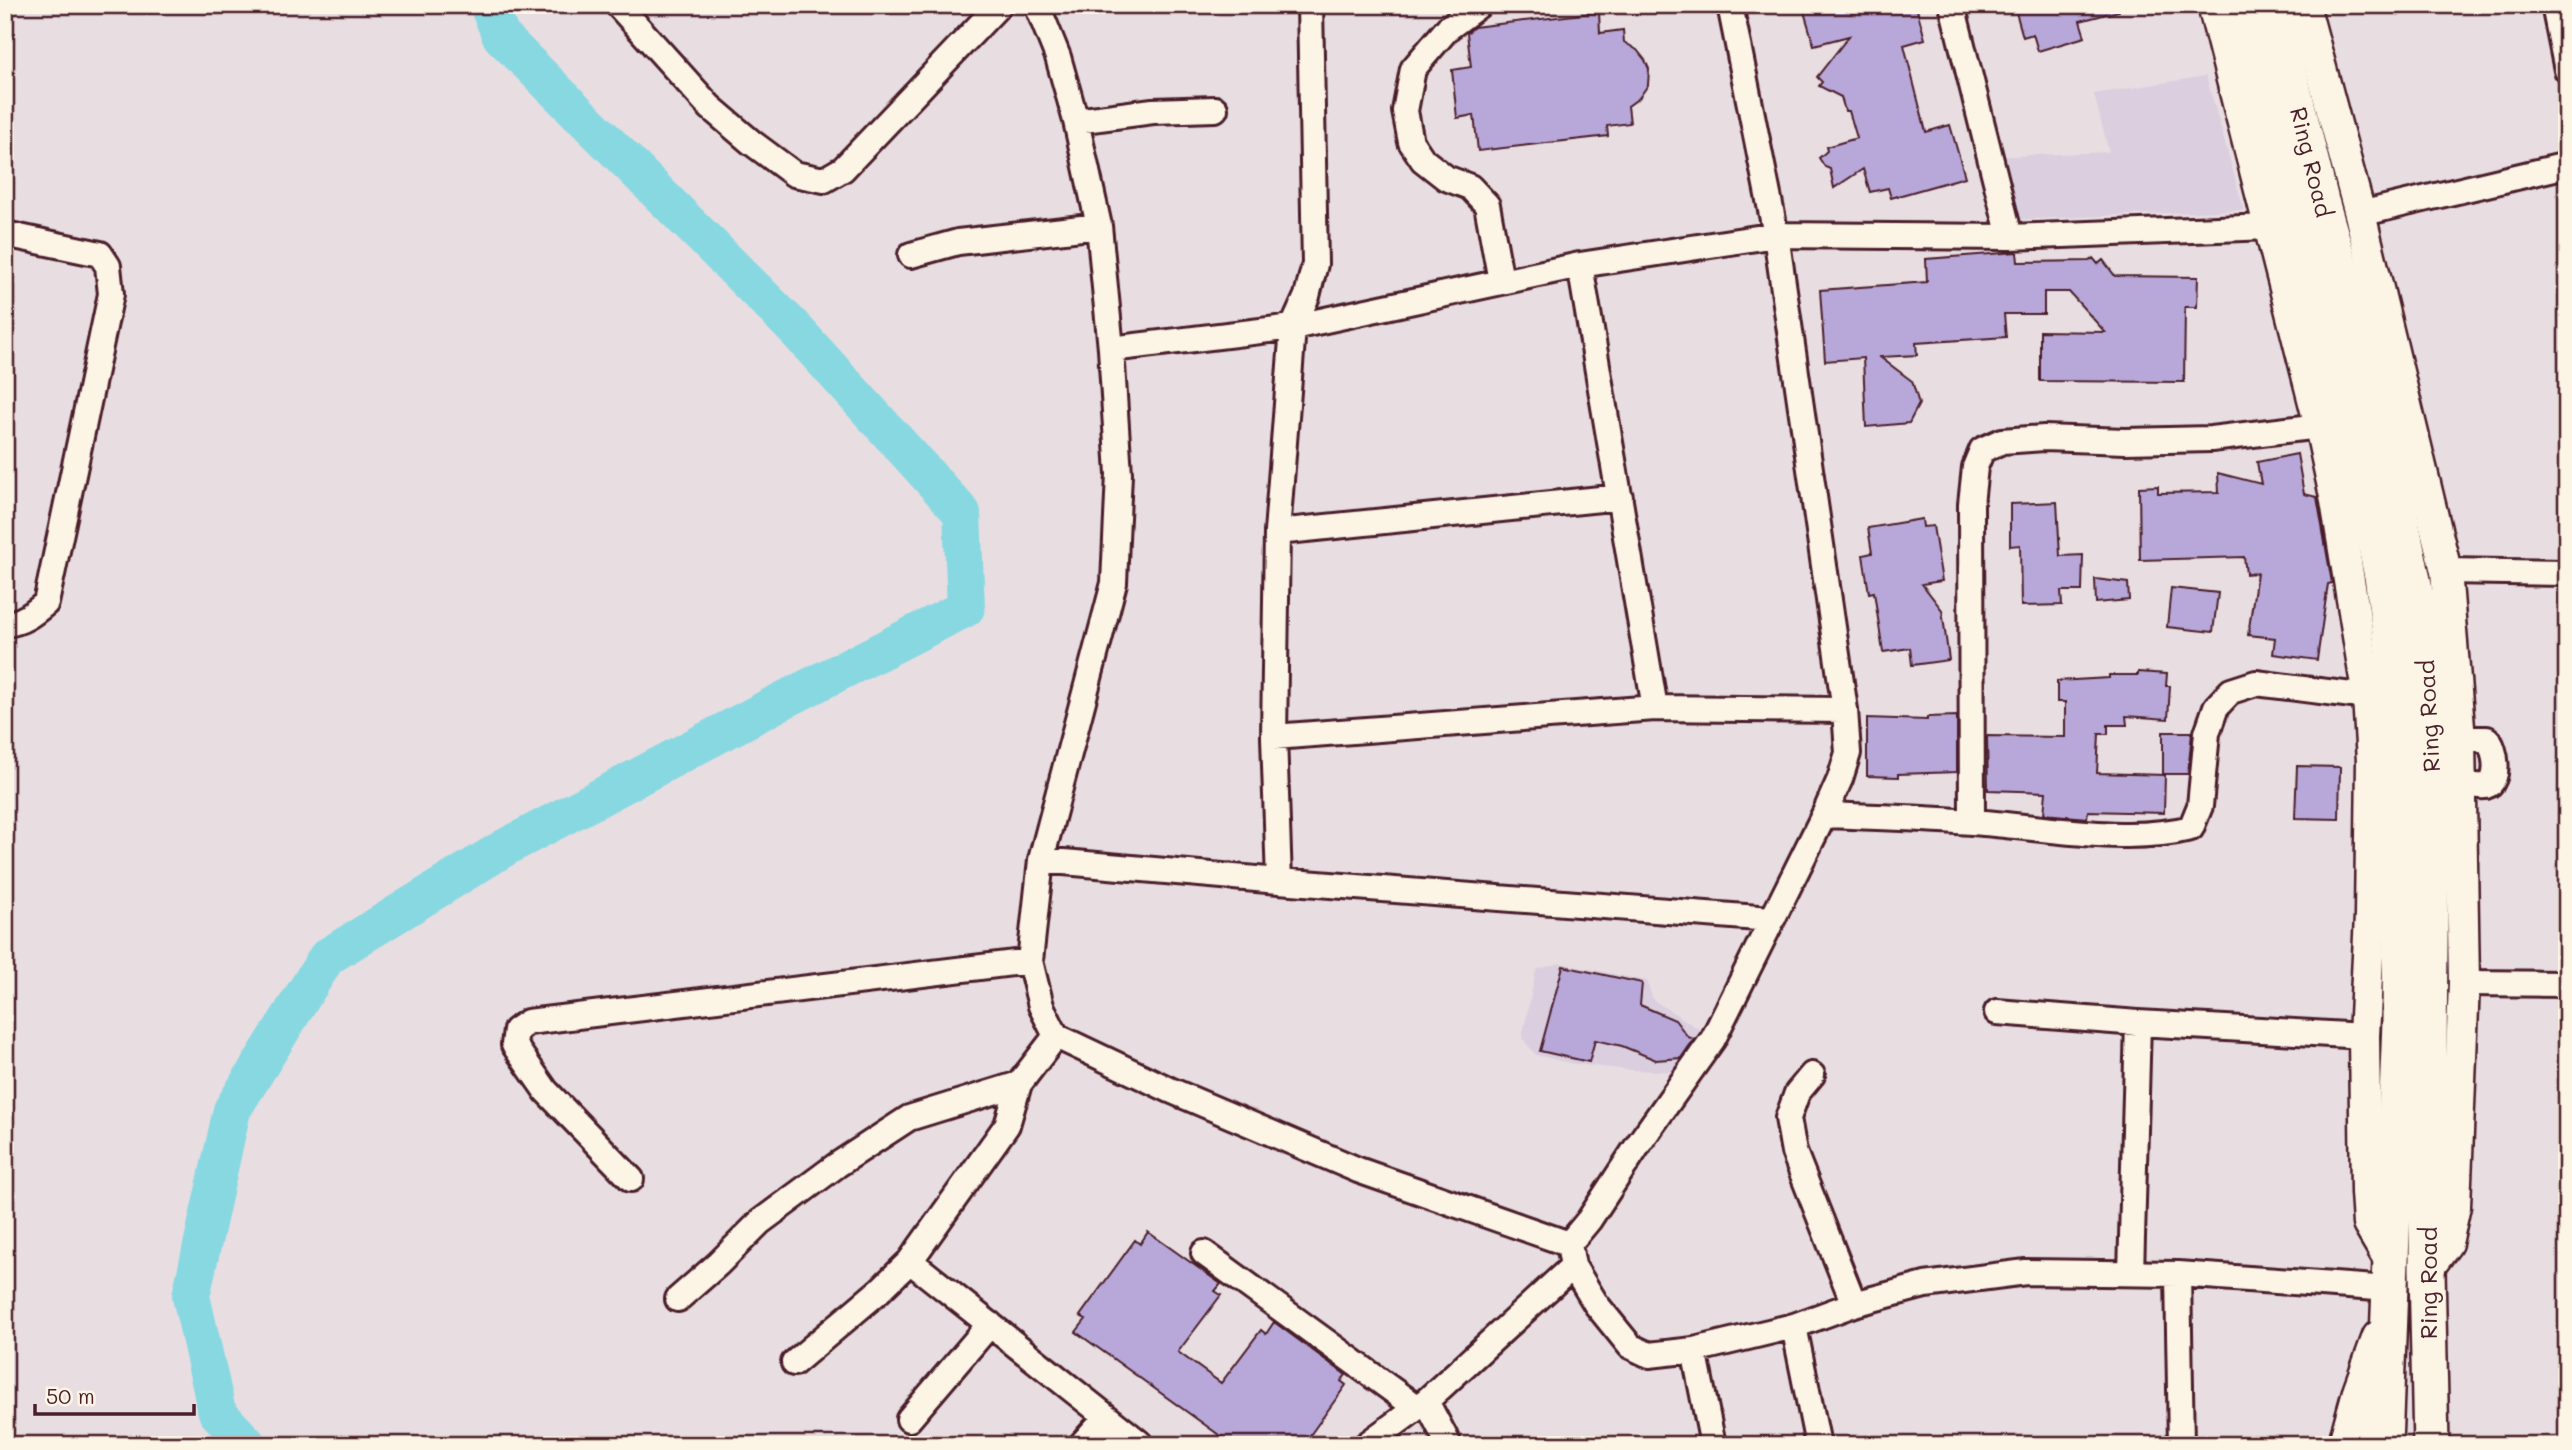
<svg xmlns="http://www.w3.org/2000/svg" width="2572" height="1450" font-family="Mali,sans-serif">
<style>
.built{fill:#dacedf}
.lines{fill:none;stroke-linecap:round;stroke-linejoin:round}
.river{stroke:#88d8e2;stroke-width:38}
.building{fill:#b8a8d9;stroke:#4a1f2b;stroke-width:2}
.minor-casing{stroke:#4a1f2b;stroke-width:30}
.major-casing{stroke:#4a1f2b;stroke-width:35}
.highway-casing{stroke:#4a1f2b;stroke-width:40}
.minor{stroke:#fcf5e5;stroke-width:24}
.major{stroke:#fcf5e5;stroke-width:30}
.highway{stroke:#fcf5e5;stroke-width:35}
.labels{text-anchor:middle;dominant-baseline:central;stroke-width:5;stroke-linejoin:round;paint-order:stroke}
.street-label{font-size:23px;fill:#4a1f2b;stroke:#fcf5e5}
</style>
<rect width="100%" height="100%" fill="#e8dee1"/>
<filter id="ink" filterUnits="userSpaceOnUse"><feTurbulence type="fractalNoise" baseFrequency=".0143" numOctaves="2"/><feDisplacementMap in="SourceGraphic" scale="14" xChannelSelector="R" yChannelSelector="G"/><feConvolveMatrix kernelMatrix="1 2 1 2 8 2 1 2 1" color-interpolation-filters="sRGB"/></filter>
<g filter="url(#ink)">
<path class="built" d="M2206 76 2244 210 2006 220 1990 157 2109 152 2094 94Z
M1560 963 1647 981 1653 1000 1710 1036 1685 1072 1630 1070 1574 1064 1536 1055 1522 1038 1536 970Z"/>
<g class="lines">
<path class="river" d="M248 1445 217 1412 191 1296 232 1110 327 957 506 847 774 705 966 608 962 513 795 329 501 36 488 5"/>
</g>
<path class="building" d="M1802 5H1893L1894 12 1916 6 1925 39 1904 45 1926 132 1950 125 1965 177 1891 198 1888 188 1870 192 1863 169 1834 188 1830 169 1825 167 1819 158 1827 151 1826 147 1857 138 1849 111H1845L1841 97 1819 86 1822 82 1817 77 1849 36 1814 45Z
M2014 5H2119V11L2080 21 2085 37 2038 51 2033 34 2023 37Z
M1599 12 1600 33 1623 30 1624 42 1637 50 1645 60 1649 69 1648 85 1639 98 1628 106 1630 123 1607 126 1608 136 1478 151 1474 115 1457 118 1452 70 1471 67 1467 33 1474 27Z
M2017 252 2018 262 2089 261 2093 258 2098 264 2103 260 2115 276 2198 277 2197 307H2185L2184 382 2040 381V331L2105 332 2069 292H2044V314H2004L2006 337 1916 343 1917 355 1880 357 1912 381 1919 404 1909 423 1866 427 1863 358 1825 361 1820 290 1927 282 1926 259Z
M2297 454 2304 494 2317 497 2332 583 2328 584 2317 660 2273 654 2275 638 2248 635 2257 573 2246 574 2244 557 2140 560 2139 487 2158 486V493L2219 492 2218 473 2261 484 2257 462Z
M2057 502 2060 556 2083 555 2082 591H2061L2062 605 2021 606 2020 545 2010 546V504Z
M1922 519 1923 527 1933 526 1942 581 1922 584 1942 610 1949 660 1912 665 1910 648 1883 652 1874 592 1869 593 1863 555 1872 553 1868 528Z
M2095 579 2128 583 2129 600 2096 603Z
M2171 588 2218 593 2213 632 2167 627Z
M2138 672 2167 674 2166 686H2170L2168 719 2126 716 2127 725H2108V734H2099L2097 773 2165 775 2164 813 2088 811 2087 818 2044 814 2046 792 1988 790 1987 736 2065 737V702H2057V681L2109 678V675H2138Z
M1957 716V772L1898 774V777L1867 776V718L1927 720V717Z
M2163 732H2192L2188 774H2163Z
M2297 766 2340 767 2339 819 2295 818Z
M1563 966 1642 983 1640 1005 1675 1020 1688 1037 1694 1039 1681 1058 1656 1060 1622 1046 1595 1040 1589 1062 1540 1051Z
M1148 1232 1221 1284 1215 1291 1221 1295 1178 1352 1221 1383 1261 1330 1266 1334 1274 1322 1346 1375 1341 1381 1346 1385 1303 1445H1233L1076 1332 1086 1319 1080 1316 1135 1240 1140 1244Z"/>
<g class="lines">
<defs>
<path id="minor" d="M618 5 710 107 751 142 794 174 824 180 843 169 999 5
M1037 5 1058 57 1076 121 1099 226 1111 349 1119 474 1114 583 1041 860 1030 961 1041 1006 1056 1036 1170 1090 1358 1170 1569 1244 1573 1266 1596 1304 1630 1346 1649 1355 1694 1350 1794 1326 1854 1304 1925 1285 2026 1272 2178 1274 2390 1289
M1479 5 1448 28 1413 69 1405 111 1411 142 1423 160 1446 178 1470 187 1487 205 1501 281
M1952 5 2010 237
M2554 5 2567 70
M1076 121 1153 111 1215 109
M2360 214 2567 165
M5 234 100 254 108 266 111 294 46 603C34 613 22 623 5 624
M911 255 958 242 1099 226
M1580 265 1655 708
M1111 349 1293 327 1580 265 1776 235 2010 237 2270 227
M1277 532 1620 497
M2446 571 2567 573
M1274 737 1655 708 1845 710
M2460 739H2487C2496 747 2501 782 2486 786 2480 787 2469 785 2462 784
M1824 815C1877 817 1931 818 1984 823 2048 828 2129 844 2191 828L2200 806 2207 733 2216 707 2231 691 2256 683 2368 697
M1972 822 1971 504 1975 467 1982 450 2002 441 2044 438 2125 441 2211 439 2320 426
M1041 860 1279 881 1771 919
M1279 881 1274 737 1277 532 1293 327 1307 296 1315 264 1310 5
M2464 983 2567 984
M1997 1012 2138 1023 2364 1036
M1812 1075 1797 1093 1788 1118 1794 1152 1854 1304
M631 1179 546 1091 514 1045 516 1030 528 1022 1030 961
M1569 1244 1589 1220 1640 1142 1713 1039 1824 815 1840 779 1848 753 1845 710 1776 235 1730 5
M1204 1253 1417 1408
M910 1261 1142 1445
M2131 1273 2138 1023
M2178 1274 2181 1445
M678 1299 718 1264 760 1222 837 1165 909 1118 1019 1084
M1794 1326 1818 1445
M1694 1350 1713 1445
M794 1363 879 1291 910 1261 1007 1125 1019 1084 1056 1036
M1426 1401 1449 1445
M909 1419 990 1324
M1081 1445 1106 1417
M1366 1445 1426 1401 1573 1266"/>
<path id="major" d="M2213 5 2320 426 2336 501 2368 697 2372 761 2370 916 2364 1036 2366 1192 2368 1224 2391 1263
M2304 5 2360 214 2446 571 2460 739 2464 983 2455 1206 2447 1243 2427 1270"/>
<path id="highway" d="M2243 5 2349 415 2382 576 2399 693 2402 764 2400 1021 2384 1445
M2272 5 2321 201 2351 305 2396 497 2422 624 2432 724 2427 1270 2431 1445
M2346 1445 2361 1390 2380 1338"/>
</defs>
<use href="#minor" class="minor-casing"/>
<use href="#major" class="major-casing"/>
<use href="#highway" class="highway-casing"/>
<use href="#minor" class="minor"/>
<use href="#major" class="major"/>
<use href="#highway" class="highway"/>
</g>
</g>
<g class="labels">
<g class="street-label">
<text transform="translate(2312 162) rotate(76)">Ring Road</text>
<text transform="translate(2428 716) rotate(-93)">Ring Road</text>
<text transform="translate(2428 1283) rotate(-90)">Ring Road</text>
</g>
</g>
<rect width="2572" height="1450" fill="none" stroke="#fcf5e5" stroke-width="28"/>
<rect x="14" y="14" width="2544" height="1422" fill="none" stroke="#4a1f2b" stroke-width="2.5" filter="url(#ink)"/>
<path d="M35 1404v10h159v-10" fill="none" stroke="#4a1f2b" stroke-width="3.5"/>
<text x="46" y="1404" font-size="21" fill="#4a1f2b" stroke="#fcf5e5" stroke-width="5" paint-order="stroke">50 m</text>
</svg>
